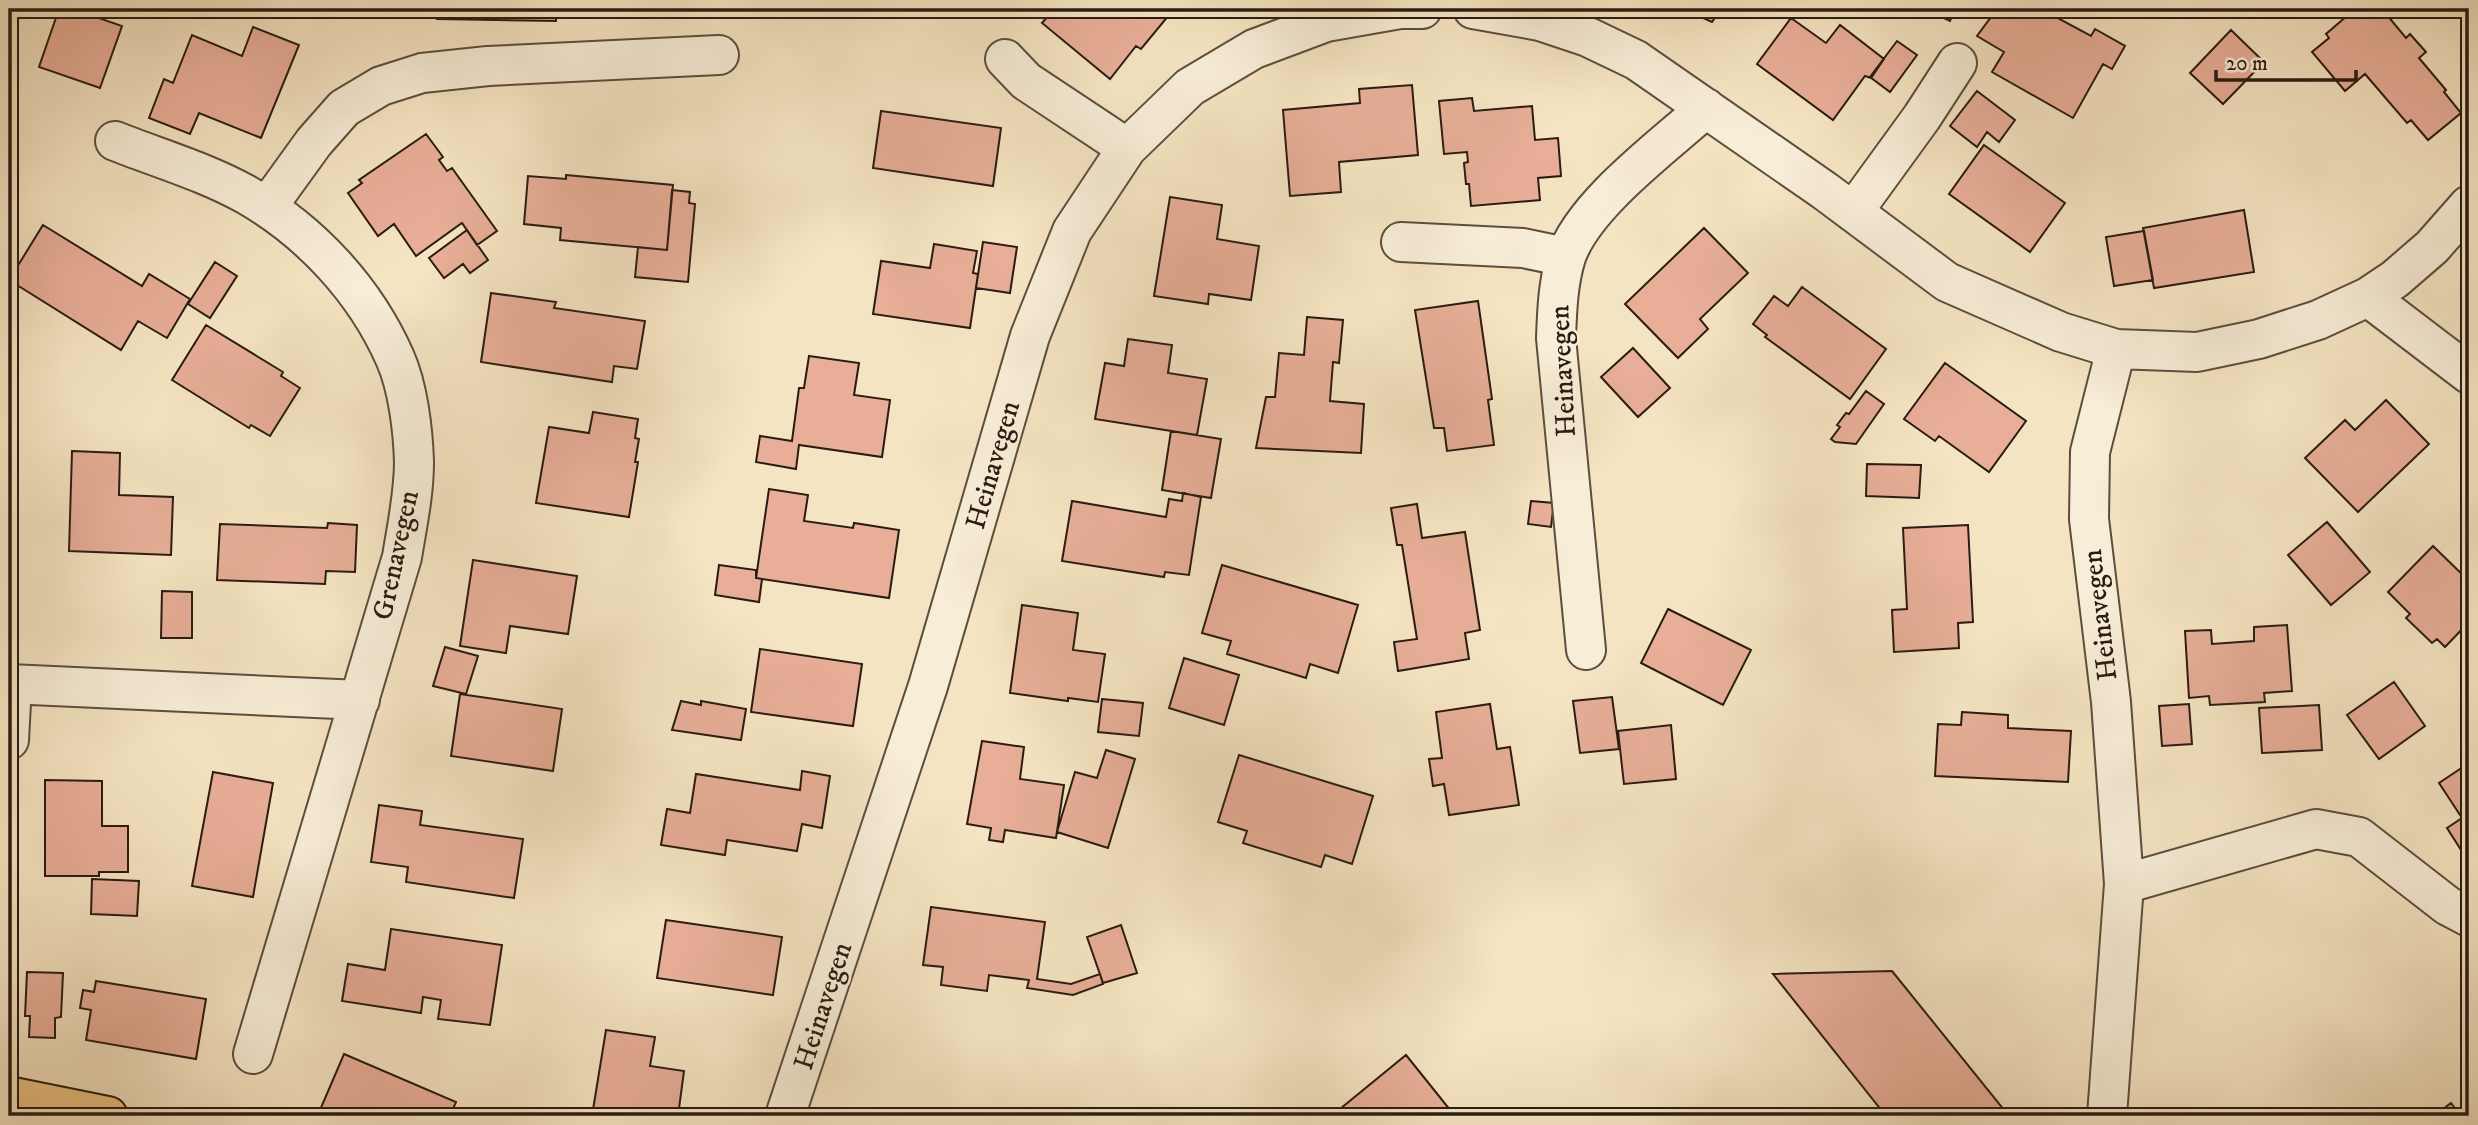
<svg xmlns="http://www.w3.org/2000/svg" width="2478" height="1125" font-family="'IM FELL DW Pica',serif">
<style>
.building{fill:#e8ae98;stroke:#291c12;stroke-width:2}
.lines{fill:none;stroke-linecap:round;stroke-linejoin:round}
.minor-casing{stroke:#5c4e3e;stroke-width:42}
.major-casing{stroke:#291c12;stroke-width:42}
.minor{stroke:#f8edd7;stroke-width:38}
.major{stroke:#eac281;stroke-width:38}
.labels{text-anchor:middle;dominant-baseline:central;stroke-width:5;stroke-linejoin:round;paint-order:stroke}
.street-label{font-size:28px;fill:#291c12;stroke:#f8edd7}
</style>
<rect width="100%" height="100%" fill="#f5e4c2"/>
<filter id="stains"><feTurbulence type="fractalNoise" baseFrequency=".00286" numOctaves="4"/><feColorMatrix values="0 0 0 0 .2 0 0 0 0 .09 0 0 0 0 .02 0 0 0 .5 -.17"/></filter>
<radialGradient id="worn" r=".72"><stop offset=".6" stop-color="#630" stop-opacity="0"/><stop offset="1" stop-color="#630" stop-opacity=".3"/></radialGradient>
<path class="building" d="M59 9H73L122 26 100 88 39 67Z
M437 9H556V21L437 19Z
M630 9H717L631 15Z
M1054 9H1093L1101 15 1106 9H1174L1141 49 1136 46 1110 79 1042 23Z
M1683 9H1721L1712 22Z
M1924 9H1955L1950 21Z
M1997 9H2041L2091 36 2095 29 2125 46 2112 69 2103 64 2073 118 1992 72 2004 52 1977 36Z
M2355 9H2382L2406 38 2410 34 2426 52 2419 58 2446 90 2444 92 2461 113 2428 140 2411 120 2407 123 2365 74 2345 91 2312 52 2329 38 2326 34Z
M1791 18 1826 43 1840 25 1884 59 1871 78 1865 76 1833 120 1757 64Z
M253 27 299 45 261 138 199 113 190 134 149 118 164 79 173 83 192 35 242 56Z
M2231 30 2264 62 2223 104 2190 73Z
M1897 41 1917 55 1890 92 1870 77Z
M1412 85 1418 155 1339 162 1341 192 1290 196 1283 110 1360 103 1359 89Z
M1977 91 2015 120 1999 142 1987 132 1977 147 1950 126Z
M1472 98 1474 111 1532 106 1535 140 1558 138 1561 176 1538 178 1540 200 1471 206 1469 184H1466L1464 163 1468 162 1467 152 1444 154 1439 101Z
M881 111 1001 128 993 186 873 168Z
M426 134 443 157 439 160 447 171 452 168 497 231 477 245 462 223 416 256 394 224 378 236 348 193 362 183 359 180Z
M1984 145 2065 203 2030 252 1949 194Z
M566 175 673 185 667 250 560 240 561 228 524 224 528 176 566 179Z
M672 190 690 192 689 203 695 204 688 282 635 277 638 247 667 250Z
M1170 197 1222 205 1217 239 1259 246 1251 300 1209 294 1208 304 1154 296Z
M2244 210 2254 272 2154 288 2143 228Z
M43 225 142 286 149 274 190 299 167 338 138 321 121 350 9 280Z
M1704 228 1748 273 1700 319 1708 329 1678 358 1625 304Z
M467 230 488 260 470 273 463 264 444 278 429 258Z
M2144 231 2153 280 2114 286 2106 237Z
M983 242 1017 247 1010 293 976 288Z
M934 244 977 251 973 273 978 274 970 328 873 314 881 261 930 268Z
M215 262 237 276 210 318 188 304Z
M1802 287 1886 349 1850 399 1765 337 1767 335 1753 324 1774 296 1788 306Z
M491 293 556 302 554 308 645 321 637 369 614 366 612 382 481 362Z
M1478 301 1492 399 1488 400 1494 445 1447 451 1444 428H1434L1415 310Z
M1307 317 1343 320 1339 363 1333 362 1330 401 1364 404 1361 453 1256 448 1266 397H1275L1279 353 1304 355Z
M206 325 283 372 281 376 300 388 270 436 251 425 249 428 172 380Z
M1128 339 1172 345 1168 373 1207 379 1197 435 1095 419 1105 363 1124 366Z
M1633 348 1670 388 1638 417 1601 377Z
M809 356 859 363 854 395 890 400 882 457 799 445 796 469 756 462 760 436 792 441 799 388H804Z
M1945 363 2026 421 1989 472 1939 436 1935 441 1904 419Z
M1866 391 1884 404 1856 444 1835 442 1831 439 1840 427 1837 425 1846 413 1849 414Z
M2386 400 2429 444 2358 512 2305 458 2345 420 2355 430Z
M593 412 638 419 635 438 639 439 635 462H638L629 517 536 503 549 427 589 433Z
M1171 431 1221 439 1211 498 1162 490Z
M72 451 120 453 119 495 173 497 171 555 69 551Z
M1867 464 1921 465 1919 498 1866 496Z
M769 489 808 495 804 521 853 528 854 523 899 530 889 598 756 578Z
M1183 493 1201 497 1189 575 1165 572 1164 577 1062 561 1072 501 1166 517 1169 499 1182 501Z
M1531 501 1554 503 1551 527 1528 524Z
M1417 504 1422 538 1465 532 1480 630 1465 633 1469 659 1398 671 1394 642 1417 639 1402 545H1397L1391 508Z
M2327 522 2370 572 2331 605 2288 555Z
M328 523 357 525 355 572 326 571 325 584 217 580 220 524 327 528Z
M1968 525 1973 622 1958 623 1959 648 1894 652 1892 610 1907 609 1903 528Z
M2433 546 2469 581V622L2445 647 2437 639 2432 643 2406 618 2410 614 2388 592Z
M473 560 577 576 568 634 510 626 506 653 460 646Z
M719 565 756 570V578L762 579 759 602 715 595Z
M1222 565 1358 605 1338 673 1310 664 1306 678 1227 654 1231 641 1202 633Z
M162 591 192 592V638H161Z
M1022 605 1078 613 1073 650 1105 654 1098 702 1068 698V701L1010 693Z
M1668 609 1751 650 1723 705 1641 663Z
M2287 625 2292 691 2264 693 2265 702 2210 705 2209 696 2189 698 2185 631 2211 630 2212 644 2254 641V627Z
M445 647 478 656 466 694 433 686Z
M760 649 862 664 853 726 751 712Z
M1184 658 1239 675 1224 725 1169 708Z
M2394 682 2425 726 2379 759 2347 715Z
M460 694 562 709 553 771 451 756Z
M1612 697 1619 749 1580 753 1573 701Z
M1102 699 1143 703 1139 736 1098 732Z
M681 701 701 705V701L746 709 741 740 672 730Z
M1490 704 1497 749 1510 747 1519 805 1449 815 1444 784 1433 786 1429 759 1442 758 1436 712Z
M2189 704 2192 744 2162 746 2159 706Z
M2319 705 2322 750 2262 753 2259 708Z
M1962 712 2008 715V728L2071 731 2068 782 1935 776 1938 724 1961 725Z
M1671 725 1676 779 1624 784 1618 731Z
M982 741 1024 747 1020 779 1064 785 1056 838 1005 830 1003 842 989 840 991 828 967 824Z
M1106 750 1135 759 1108 848 1057 832 1075 772 1097 778Z
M1239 755 1373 796 1352 864 1325 855 1321 867 1243 843 1247 831 1218 822Z
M2469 763V848L2463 853 2447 828 2462 818 2439 783Z
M802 771 830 776 822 828 802 824 797 851 727 840 725 855 661 845 667 809 690 813 696 774 800 790Z
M213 772 273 783 253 897 192 886Z
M45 780 102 781V826H128V872H99V876H45Z
M379 805 422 811 420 825 523 839 514 898 406 882 408 867 371 862Z
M92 879 139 881 137 916 91 914Z
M931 907 1045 922 1037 979 1071 984 1100 974 1103 984 1073 995 1027 988 1029 980 989 975 987 991 941 985 943 967 923 965Z
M666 920 782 937 773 995 657 978Z
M1121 925 1137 973 1103 983 1087 937Z
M391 929 502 945 490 1025 438 1019 441 1000 423 997 421 1013 342 1001 348 964 385 970Z
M1892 971 2009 1116H1886L1773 974Z
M27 972 63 973 61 1017 55 1018V1038L29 1037 30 1016H25Z
M96 981 206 999 196 1059 86 1040 91 1010 80 1008 83 990 94 992Z
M606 1030 655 1037 650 1066 684 1071 678 1116H592Z
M344 1054 456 1102 450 1116H335L320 1110Z
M1406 1055 1455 1116H1345L1340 1109Z
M2451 1103 2461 1116H2434Z"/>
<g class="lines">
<defs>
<path id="minor" d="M1473 9 1540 21 1588 37 1636 60 1825 191 1947 282 2061 332 2116 349 2197 352 2259 339 2318 320 2368 297 2395 279 2432 247 2469 205
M1005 59 1026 81 1127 148
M115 141C158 158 206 172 247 195 311 232 365 290 395 358 408 387 413 430 414 462 414 494 407 526 402 557L253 1054
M267 207 314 142 344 108 381 86 422 73 488 66 719 55
M1853 212 1922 117 1957 63
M1401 242 1523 248 1566 257
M2368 297 2469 374
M1586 650 1556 338C1557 311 1558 283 1566 257 1584 204 1664 146 1706 108
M9 684 360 700
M9 740 12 684
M2124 884 2316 829 2359 837 2448 906 2469 917
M785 1116 928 686 1030 336 1072 231 1127 148 1190 87 1254 49 1326 22 1400 9H1422
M2107 1116 2124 884 2111 702 2089 519 2090 452 2116 349"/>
<path id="major" d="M9 1096 108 1116"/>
</defs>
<use href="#minor" class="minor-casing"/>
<use href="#major" class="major-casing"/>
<use href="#minor" class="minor"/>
<use href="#major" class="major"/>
</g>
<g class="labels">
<g class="street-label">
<text transform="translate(1563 371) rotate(-93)">Heinavegen</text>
<text transform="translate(993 465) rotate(-74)">Heinavegen</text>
<text transform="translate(396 555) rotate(-78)">Grenavegen</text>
<text transform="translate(2100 615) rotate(-97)">Heinavegen</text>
<text transform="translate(823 1006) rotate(-72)">Heinavegen</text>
</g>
</g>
<rect width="2478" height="1125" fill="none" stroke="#f5e4c2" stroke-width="35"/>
<rect x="10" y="10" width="2457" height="1104" fill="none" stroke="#291c12" stroke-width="3.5"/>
<rect x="18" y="18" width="2443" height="1090" fill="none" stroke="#291c12" stroke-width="2"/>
<path d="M2216 70v10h140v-10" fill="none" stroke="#291c12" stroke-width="3.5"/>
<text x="2226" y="70" font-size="21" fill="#291c12" stroke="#f8edd7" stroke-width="5" paint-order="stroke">20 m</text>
<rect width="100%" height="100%" filter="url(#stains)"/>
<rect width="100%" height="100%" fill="url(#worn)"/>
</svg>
